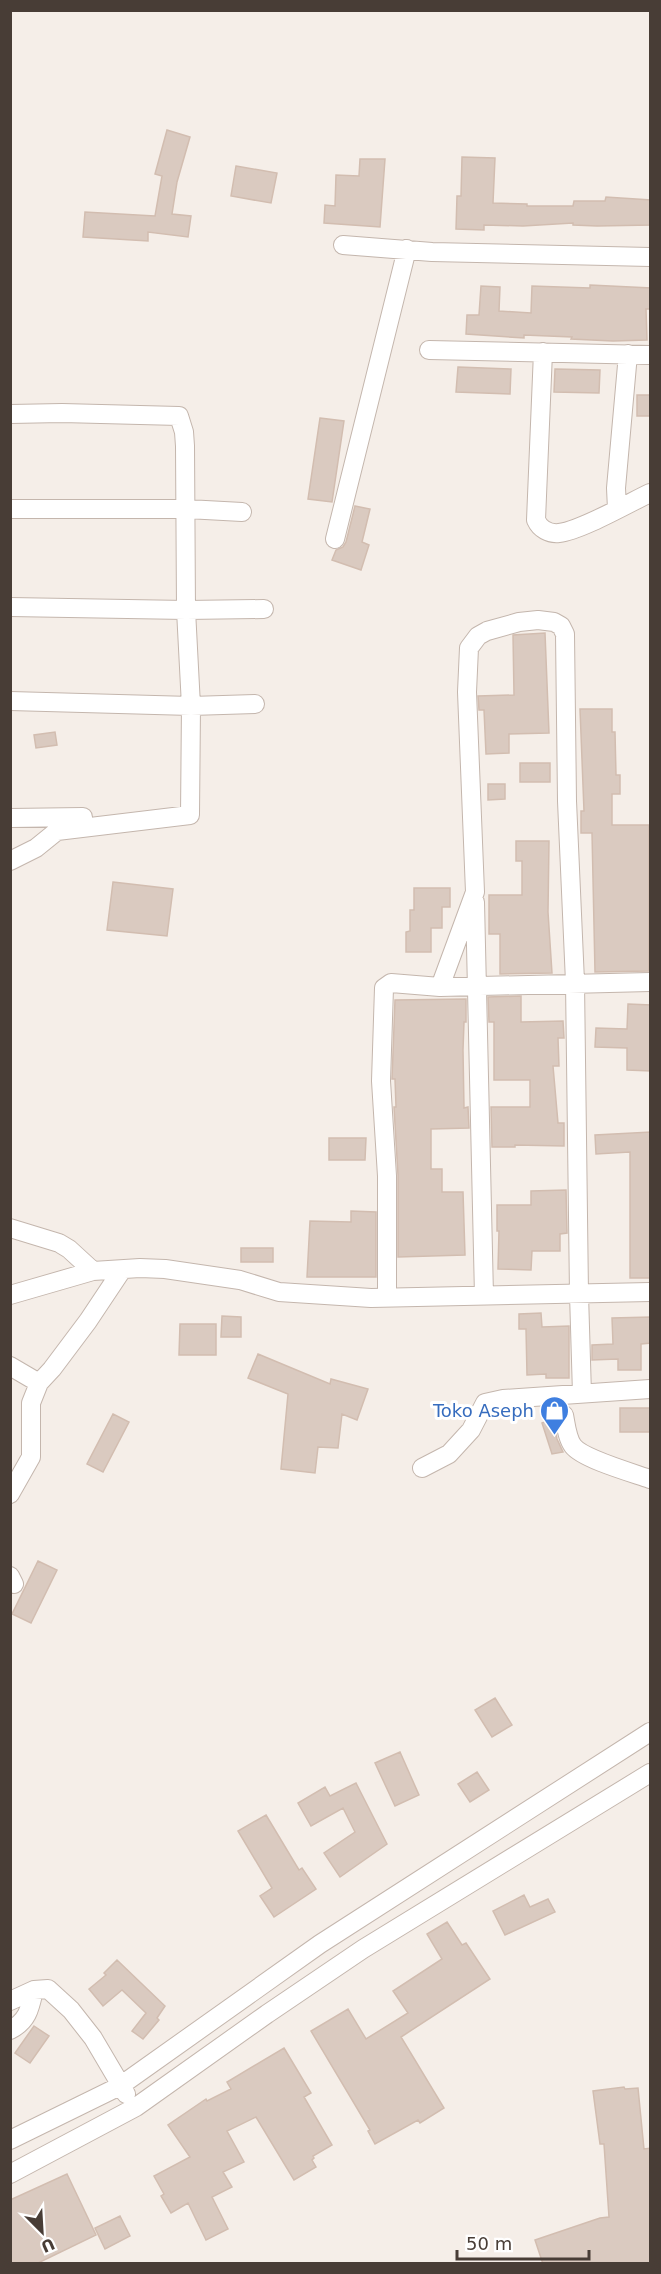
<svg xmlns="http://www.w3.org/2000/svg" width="661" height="2274" font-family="'DejaVu Sans',sans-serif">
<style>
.building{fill:#dacac0;stroke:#d2bdb0;stroke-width:1.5}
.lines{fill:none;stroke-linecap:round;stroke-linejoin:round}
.minor-casing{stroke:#c4b6ad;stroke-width:20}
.minor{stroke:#fff;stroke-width:18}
.labels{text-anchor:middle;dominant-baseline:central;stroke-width:6;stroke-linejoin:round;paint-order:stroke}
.shop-label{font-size:18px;fill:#366cbe;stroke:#fff;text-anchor:end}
</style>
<rect width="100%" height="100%" fill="#f5eee8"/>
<path class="building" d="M167 130 190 137 177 182 172 214 191 216 188 237 148 232V241L83 237 85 212 155 216 162 176 155 174Z
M462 157 495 158 493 203 527 204V206H573L574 201H605L606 197 651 200V225L597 226 573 225V223L523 226 484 225V230L456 229 457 196H461Z
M360 159H385L380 227 324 223 325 205 335 206 336 175 359 176Z
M236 166 277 173 271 203 231 196Z
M590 285 651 288V309H646L647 340 613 341 571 339 572 337 524 335V338L466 334 467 315H479L481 286 500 287 499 311 531 313 532 286 590 288Z
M458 367 511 369 510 394 456 392Z
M555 369 600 370 599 393 554 392Z
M637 395H651V416H637Z
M320 418 344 421 332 502 308 499Z
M355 506 370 509 362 542 369 545 361 570 332 560 336 550 343 547 346 542Z
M545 633 549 733 509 734V753L486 754 484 710H479L478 696 514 695 513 635Z
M580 709H612V732H615L616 775H620V794H612V825H649V971L595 972 592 833H581V811H584Z
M55 732 57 745 36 748 34 735Z
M520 763H550V782H520Z
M488 784H505V799L488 800Z
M516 841H549L548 912 552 973 500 974V934H489V895H522V861H516Z
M113 882 173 889 167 936 107 930Z
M414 888H450V907H442V928H431V952H406V932L410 931V910H414Z
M521 996V1022L563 1021 564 1038H558L559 1066H553L558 1123H564V1146L515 1145V1147H492L491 1107H530V1080H494V1022H489L488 997Z
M466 999V1022H464L463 1050 464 1108 468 1107 469 1128 431 1129V1169H442V1192H463L465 1255 398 1257V1175L394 1107H396L395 1079H392L395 1000Z
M628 1004 651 1005V1071L627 1070V1048L595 1047 596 1028 627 1029Z
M651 1132V1278H630V1152L596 1154 595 1135Z
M329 1138H366L365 1160H329Z
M566 1190 567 1233 560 1234V1251H532L531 1270 498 1269 499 1231H497V1205H531V1191Z
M351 1211 376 1212V1277H307L310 1221 351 1222Z
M241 1248H273V1262H241Z
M541 1313 542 1327 569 1326V1378H546V1374L527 1375 526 1329H519V1314Z
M222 1316 241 1317V1337H221Z
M651 1317V1343L641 1344V1370H618V1359L592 1360V1345L613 1344 612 1318Z
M180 1324H216V1355H179Z
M258 1354 330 1384 331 1379 368 1389 357 1420 342 1414 338 1448 318 1447 315 1473 281 1469 288 1394 248 1378Z
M620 1408H651V1432H620Z
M113 1414 129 1422 103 1472 87 1464Z
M553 1419 557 1439 563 1452 552 1454 542 1423Z
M38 1561 57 1570 31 1623 12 1614Z
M495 1698 512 1725 492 1737 475 1710Z
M400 1752 419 1795 395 1806 375 1763Z
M477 1772 489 1790 470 1802 458 1784Z
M356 1783 387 1844 340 1877 324 1853 355 1832 343 1808 311 1826 298 1803 325 1787 330 1796Z
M266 1815 299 1870 302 1868 316 1889 274 1917 260 1896 272 1888 238 1831Z
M524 1895 530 1907 548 1899 555 1912 505 1935 493 1911Z
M447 1922 462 1945 466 1943 490 1979 401 2037 444 2108 420 2123 418 2120 375 2144 368 2131 370 2130 311 2031 348 2009 366 2039 408 2013 393 1991 442 1959 427 1934Z
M117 1960 165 2006 157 2018 159 2020 143 2039 132 2031 146 2013 122 1990 103 2006 89 1989 106 1975 104 1973Z
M34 2026 49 2036 30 2063 15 2053Z
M284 2048 311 2093 304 2097 332 2145 313 2156 314 2158 312 2160 316 2167 294 2180 256 2117 227 2131 244 2162 223 2172 232 2187 212 2197 228 2229 206 2240 188 2203 171 2213 161 2196 164 2194 154 2176 190 2157 168 2125 206 2099 207 2101 231 2089 227 2082Z
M624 2087 625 2089 638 2088 644 2149 651 2148V2264H543L535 2240 600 2218 609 2217 604 2144H600L593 2091Z
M67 2174 96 2235 36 2264H10V2200Z
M120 2216 130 2236 105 2249 95 2228Z"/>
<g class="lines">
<defs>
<path id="minor" d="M343 245 432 252 650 257
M429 350 650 355
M543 352 536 520C540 529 549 534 559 533 580 531 629 503 650 493
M10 414 62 413 179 416 184 432 185 446 186 610 191 706 190 815 57 831 36 848 10 861
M10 509H187L242 512
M617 509 616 488 628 354
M335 539 407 249
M10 607 186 610 264 609
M10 701 191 706 255 704
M10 818 83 817
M475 902 484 1296
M440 987 650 982
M10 1228 59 1243 69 1249 93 1271
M10 1295 93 1271 140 1268 165 1269 240 1280 279 1292 371 1298 650 1292
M387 1298V1176L381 1081 384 988 391 983 440 987 475 892 467 692 469 648 478 636 487 631 519 622 538 620 554 622 561 626 565 634 567 801 575 982 579 1294 582 1394
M10 1366 39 1383 31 1403V1457L10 1494
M39 1383 52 1369 88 1321 122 1270
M564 1415C566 1425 567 1438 573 1446 583 1459 633 1473 650 1479
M422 1468 449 1454 471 1430 485 1403 503 1399 650 1389
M10 1576 14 1584
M10 2001 34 1990 48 1989 71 2010 93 2038 126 2094
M10 2030C28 2021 30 2008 34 1990
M10 2140 120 2086 320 1944 650 1732
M10 2174 136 2107 267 2014 363 1949 650 1773"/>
</defs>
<use href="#minor" class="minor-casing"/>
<use href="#minor" class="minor"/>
</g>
<defs>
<symbol id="shop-pin" viewBox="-11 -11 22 30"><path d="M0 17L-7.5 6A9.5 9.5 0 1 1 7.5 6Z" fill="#3f7fe0" stroke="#fff"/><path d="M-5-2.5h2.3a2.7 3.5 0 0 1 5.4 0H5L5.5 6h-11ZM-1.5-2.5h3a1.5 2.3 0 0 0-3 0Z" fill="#fff"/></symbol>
</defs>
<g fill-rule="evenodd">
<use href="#shop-pin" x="538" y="1394" width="33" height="45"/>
</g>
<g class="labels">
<g class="shop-label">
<text x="534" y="1410">Toko Aseph</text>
</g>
</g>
<rect width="661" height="2274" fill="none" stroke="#483d36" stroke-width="24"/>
<g transform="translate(42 2232) rotate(156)" stroke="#ffffff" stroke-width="4.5" paint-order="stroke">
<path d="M0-4.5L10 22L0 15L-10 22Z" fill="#483d36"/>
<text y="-9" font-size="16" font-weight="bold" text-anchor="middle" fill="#483d36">U</text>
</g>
<path d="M457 2250v9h132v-9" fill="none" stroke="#483d36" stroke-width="3"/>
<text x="466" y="2250" font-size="18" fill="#483d36" stroke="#ffffff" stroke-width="4.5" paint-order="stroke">50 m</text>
</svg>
